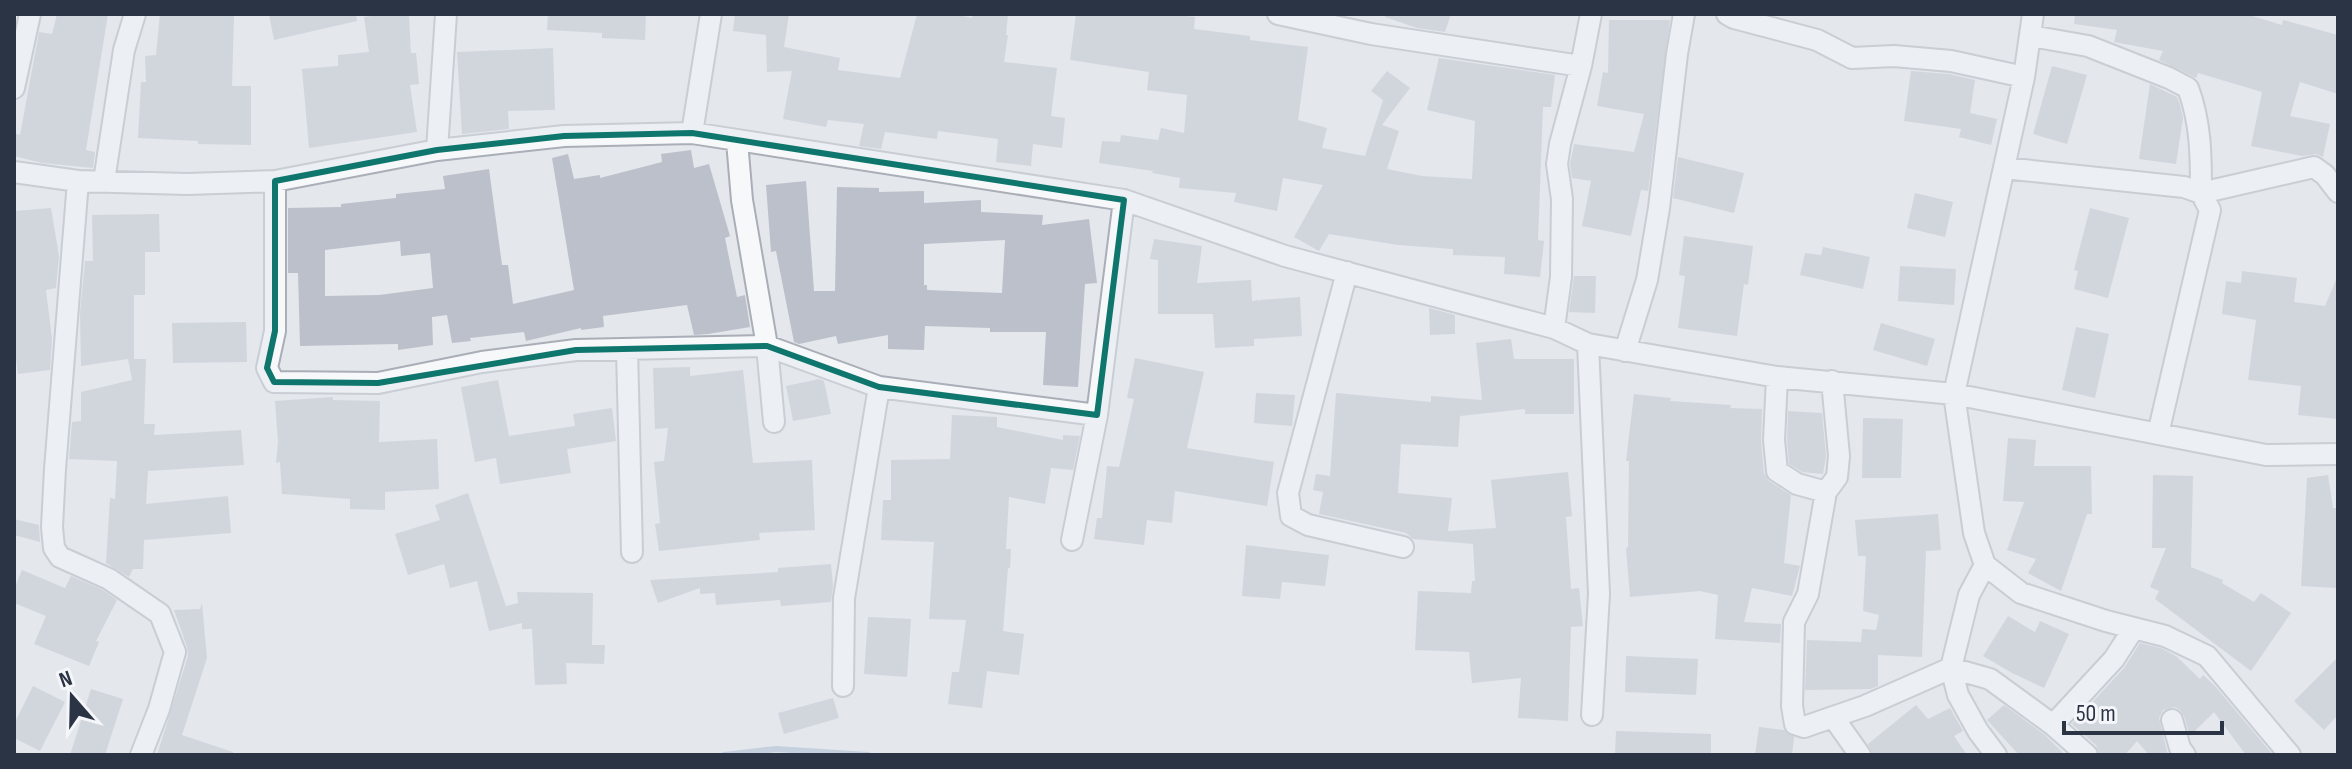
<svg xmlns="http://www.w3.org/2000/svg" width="2352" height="769" font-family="'Sofia Sans Condensed',sans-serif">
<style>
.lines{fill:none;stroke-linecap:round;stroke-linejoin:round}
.stream{stroke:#9fb4cc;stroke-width:6}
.building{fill:#bbc0ca;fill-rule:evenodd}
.street-casing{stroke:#a9aeb7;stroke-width:24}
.street{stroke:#f7f8fa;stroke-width:20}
.marked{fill:none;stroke:#0f766e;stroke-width:6;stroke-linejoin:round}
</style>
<rect width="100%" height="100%" fill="#e4e7ec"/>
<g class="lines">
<path class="stream" d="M724 755 776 749 868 755"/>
</g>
<path class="building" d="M57 14H108L86 150 95 152 93 168 42 163 14 156V133L20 135 39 32 52 34Z
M160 14 234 16 232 86H251V145L198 144V141L138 138 141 82H146L145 56 156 55Z
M269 14H356L357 21 274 40Z
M386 14H409L411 53H416L419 84 410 85 417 132 309 148 302 69 338 66V55L369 52 364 17Z
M548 14H646L645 40 602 38V33L547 30Z
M735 14H789L784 47 840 58 838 70 900 78 917 14H954L972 18 973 14H1008L1006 35H1008L1004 62 1057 68 1051 116 1065 118 1062 148 1033 144 1031 166 996 162 998 139 938 131 937 139 885 132 881 149 859 146 864 124 828 120 826 127 783 119 792 71 767 72 766 35 733 31Z
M1076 14H1169L1195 17 1194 29 1250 36V40L1308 47 1298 120 1327 128 1322 148 1365 156 1383 100 1371 91 1387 71 1410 88 1382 125 1399 131 1387 169 1422 176 1472 179 1475 121 1427 110 1439 58 1555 75 1551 107H1543L1538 240 1544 241 1540 277 1504 274 1505 257 1453 255V249L1398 245 1329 234 1319 251 1294 237 1323 185 1283 178 1277 211 1234 202 1236 193 1179 188 1180 178 1152 173 1153 171 1099 163 1102 141 1120 142 1121 135 1158 140 1161 128 1184 133 1187 95 1147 90 1149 72 1070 60Z
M1385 14H1451L1445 32 1417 28 1385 17Z
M2075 14H2246L2282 25 2283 20 2338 35V94L2300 82 2290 116 2330 124 2323 157 2316 154 2302 156 2251 146 2262 92 2198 73 2196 78 2159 60 2163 51 2114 42 2117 30 2074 24Z
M1609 20H1670L1648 191 1641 190 1631 236 1582 226 1591 181 1572 178 1570 164 1574 144 1634 152 1644 114 1597 106 1603 72 1608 73Z
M553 48 555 110 508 111 509 129 462 134 457 52Z
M2052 66 2087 75 2067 144 2033 134Z
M1911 71 1949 74 1975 80 1970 113 1997 119 1991 145 1959 137 1961 129 1904 121Z
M2150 84 2177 97 2180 105 2183 118 2176 164 2139 159Z
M691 150 694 168 709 164 730 236 725 238 737 297 745 295 750 327 708 334 694 335 687 305 603 316 604 327 581 330V328L526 341 524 332 470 338 471 341 452 343 447 315 432 317 433 345 398 350V344L300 346 298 273H288V208L341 207V204L396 198V194L445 189 443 176 489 169 502 265H508L513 304 574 290 552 158 568 154 574 179 600 175V178L662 162 661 154ZM400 241 401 256 430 253 433 288 379 295 325 296V250Z
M1678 157 1744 173 1734 213 1673 198Z
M806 181 814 291H835L837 187 879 188V192L924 191V203L981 200V212L1043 215 1042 225 1089 219 1097 283 1085 284 1078 387 1043 385 1046 332H990V328L925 326 924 350 888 349V335L838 344 836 336 799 344 794 342 776 251 771 252 766 185ZM1005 240 1002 293 927 290V285H924V244Z
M1915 193 1953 202 1945 237 1907 228Z
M51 208 59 256 56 288 46 290 52 339 50 370 18 374 14 343V211Z
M2090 208 2129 218 2108 298 2074 289 2078 271 2074 270Z
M159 214 160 252H145V295H134V359H146L144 424H155L154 435 241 430 244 465 148 471 146 504 228 496 231 533 144 540 143 569H133L129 577 106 563 110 498 115 499 117 461 69 459 72 422 81 421V392L132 380 128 359 81 366 80 313 85 261H93L92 215Z
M1684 236 1753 246 1748 285 1744 284 1737 336 1678 328 1685 276 1679 275Z
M1154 239 1202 246 1197 283 1251 280 1252 301 1259 300 1258 303 1260 300 1300 297 1302 336 1254 339V346L1215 348 1213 314H1158V260L1150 259Z
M1823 247 1870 257 1863 289 1800 275 1805 253 1821 255Z
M1900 266 1956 269 1954 305 1898 301Z
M2242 271 2297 278 2294 302 2325 306 2338 275V419L2298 415 2301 386 2248 380 2256 320 2222 314 2226 281 2241 283Z
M1574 276H1596L1595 313 1569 312Z
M1429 308 1455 315V334L1430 335Z
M246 322 247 362 173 363 172 323Z
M1881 323 1935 339 1927 366 1873 350Z
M2076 327 2109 334 2095 398 2062 390Z
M1511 339 1514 359H1574V414H1525V409L1460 416 1458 447 1401 444 1398 493 1452 498 1448 531 1496 528 1491 480 1568 472 1572 516 1566 517 1571 589 1579 588 1583 626 1571 627 1568 721 1518 718 1521 678 1472 683 1469 652 1415 650 1418 591 1471 593 1472 581H1475L1473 544 1413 539 1406 533 1319 514 1323 492 1313 490 1316 474 1330 476 1336 393 1431 402V396L1482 400 1476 343Z
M1135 358 1204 372 1187 448 1274 462 1267 506 1175 491 1172 523 1147 520 1144 545 1094 539 1097 518H1102L1107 466 1119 467 1134 399 1127 398Z
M690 367V376L743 370 753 463 812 460 815 530 759 533 760 540 659 551 655 524 660 523 654 462 664 461 668 428 655 429 653 368Z
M819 379 824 381 831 414 793 421 786 386Z
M498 380 509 436 575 426 573 414 612 408 616 441 567 449 571 473 500 484 496 458 475 462 461 387Z
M1256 393 1295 395 1292 426 1254 423Z
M1634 394 1671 398 1670 401 1731 405 1730 408 1762 409 1761 441 1764 473 1769 481 1791 495 1784 563 1800 566 1792 596 1752 588 1744 622 1781 624 1780 643 1715 639 1718 595 1700 591 1630 597 1626 548 1628 547 1629 461H1626Z
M333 397V400L380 401 379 442 437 439 439 489 385 492V510L350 509V499L282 494 280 462 276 463 278 442 275 401Z
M1788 411 1822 413 1826 456 1823 474 1802 472 1789 464 1787 440Z
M952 415 997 417V427L1063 440V435L1080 436 1073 470 1051 468 1045 504 1009 497 1006 549H1011L1010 568H1008L1003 631 1024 634 1019 675 987 671 982 708 948 704 952 672H959L966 620 929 619 934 542 881 540 883 500H891V460L950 459Z
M1863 418 1903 419 1901 478H1862Z
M2008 438 2036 440 2034 466H2091L2092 514H2087L2061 591 2028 573 2036 559 2007 550 2024 502 2003 501Z
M2153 475 2193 476 2191 567 2223 580 2222 583 2254 602 2261 593 2291 613 2251 671 2155 599 2159 591 2150 587 2166 548H2152Z
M2328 475 2333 508H2338L2336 588 2301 586 2307 478Z
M468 493 506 606 518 603 517 592 593 593 592 645H605L604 664 566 663 567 684 535 685 532 629H522V623L489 631 477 581 450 588 444 564 408 575 395 534 440 520 435 505Z
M1938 514 1941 550 1926 551 1922 657 1878 655V686L1871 689 1805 690 1807 640 1861 642 1862 629 1876 630 1879 615 1863 611 1866 556H1858L1855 520Z
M14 519 39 525 40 542 14 535Z
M1246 545 1329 555 1325 586 1282 582 1280 599 1242 596Z
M831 564 833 586 831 602 781 606 780 600 716 605 715 593 700 594V588L658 603 650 580 778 572V568Z
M22 570 65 588 71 576 103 590 117 600 96 641 99 642 89 666 34 644 46 616 14 603V589Z
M202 603 207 658 182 735 233 752V755H157L188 656 187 647 174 610 200 609Z
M2008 616 2035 632 2040 621 2069 634 2044 688 2012 673 1983 656Z
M868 617 911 619 907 677 864 674Z
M2140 643 2161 648 2176 656 2200 679 2203 675 2215 686 2273 755H2246L2214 712 2190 736 2184 716 2180 710 2174 707 2163 710 2159 718 2168 755H2149L2137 741 2125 755H2100L2096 745 2072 724 2124 668Z
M1626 656 1698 659 1696 695 1625 692Z
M2338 657V715L2324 730 2294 701Z
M33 686 65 702 40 751 14 738V724Z
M91 689 123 699 105 755H70Z
M833 698 839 718 784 734 778 713Z
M1916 705 1928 719 1950 708 1963 731 1954 736 1967 755H1873L1868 744Z
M2004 705 2045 735 2065 755H2019L1987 720Z
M1759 727 1784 730 1794 737 1792 755H1755Z
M1616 731 1711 734V755H1615Z"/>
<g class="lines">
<defs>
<path id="street" d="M1278 14 1371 34 1581 66
M1727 14 1734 18 1817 40 1852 58 1894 56 1951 61 2024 77
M2033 14 2024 77 1954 394 1974 533 1985 565 2021 593 2106 621 2165 636 2207 656 2290 755
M2031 36 2088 46 2169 78 2188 88C2201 123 2201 156 2201 193L2314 167 2325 175 2338 192
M14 88 30 14
M692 133 711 14
M737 141 742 200 767 346 774 422
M437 150 446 14
M2004 168 2184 187 2201 193 2210 210 2158 434
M14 172 78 181 187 184 275 181 437 150 564 136 692 133 1124 200 1285 256 1554 328 1588 344 1777 377 1954 394 2266 455 2338 454
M78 181 55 469 52 527 54 548 60 557 109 579 160 614 175 652 159 709 141 755
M104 181 124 50 135 14
M275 181V331L267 368 274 382 378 383 482 362 576 350 767 346 879 387 1097 415
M1347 272 1288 493 1291 516 1308 525 1403 547
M1554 328 1561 277 1562 199 1557 164 1560 144 1581 66 1591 14
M1588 344 1599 594 1592 715
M627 349 632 552
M1625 351 1647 280 1659 208 1677 54 1684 14
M1777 377 1774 440 1777 471 1797 484 1826 492
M1832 381 1839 456 1837 477 1826 492 1808 594 1794 622 1792 706 1795 724 1804 727 1865 706 1951 668 1990 679 2053 725 2087 755
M1072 540 1097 415 1124 200
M1985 565 1969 595 1951 668 1958 695 1978 731 1996 755
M843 686 844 598 879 387
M1833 717 1860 755
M2172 720 2180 748 2185 755
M2053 725 2114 659 2134 628"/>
</defs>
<use href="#street" class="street-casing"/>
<use href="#street" class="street"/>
</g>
<path d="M0 0H2352V769H0ZM692 133 1124 200 1097 415 879 387 767 346 576 350 378 383 274 382 267 368 275 331V181L437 150 564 136Z" fill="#e4e7ec" fill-opacity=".55" fill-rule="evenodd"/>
<path class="marked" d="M692 133 1124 200 1097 415 879 387 767 346 576 350 378 383 274 382 267 368 275 331V181L437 150 564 136Z"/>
<rect width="2352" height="769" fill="none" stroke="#2b3445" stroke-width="32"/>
<g transform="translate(72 697) rotate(340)" stroke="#f4f6f9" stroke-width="6" paint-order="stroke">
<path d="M0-6L14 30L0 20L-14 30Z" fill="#2b3445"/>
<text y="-12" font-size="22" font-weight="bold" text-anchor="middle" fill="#2b3445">N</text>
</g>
<path d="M2064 721v12h158v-12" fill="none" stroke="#2b3445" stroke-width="4"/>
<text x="2076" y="721" font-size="24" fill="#2b3445" stroke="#f4f6f9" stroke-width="6" paint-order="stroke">50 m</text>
</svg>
